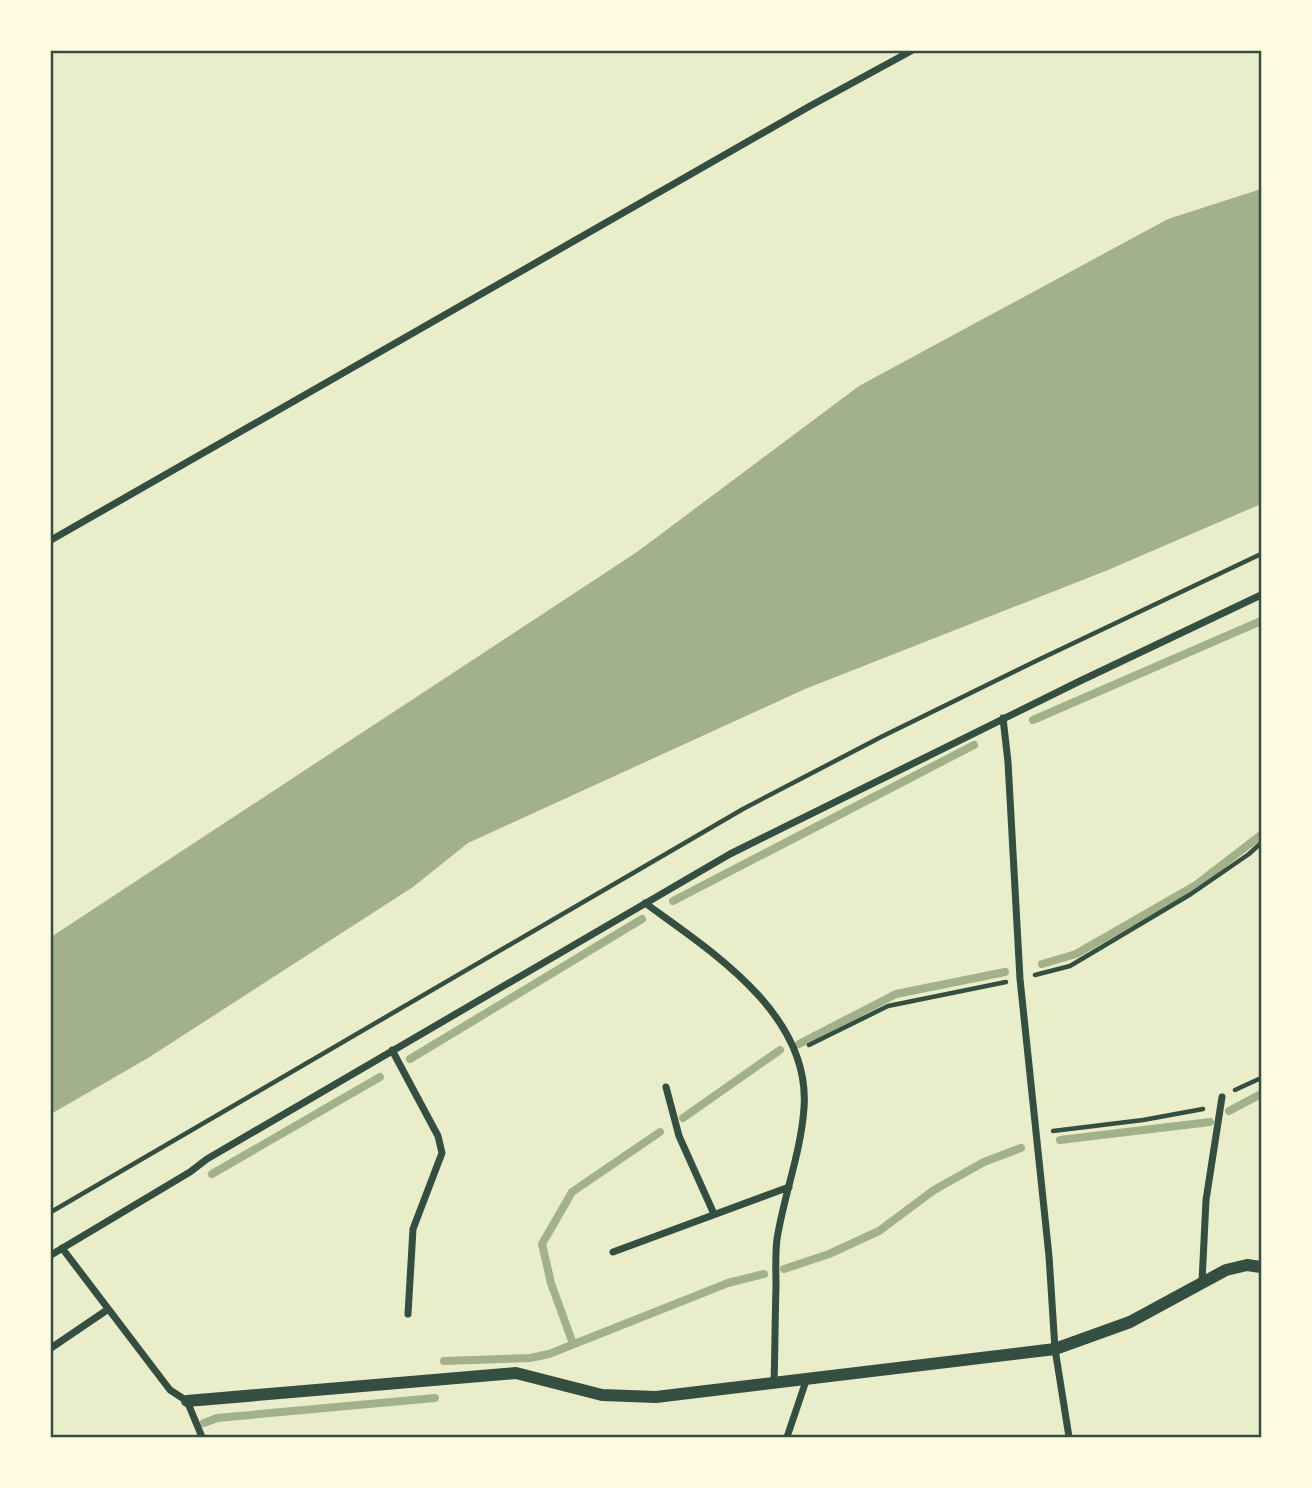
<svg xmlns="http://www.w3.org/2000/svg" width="1312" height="1488" font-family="Jost,sans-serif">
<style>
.water{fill:#a3b18a}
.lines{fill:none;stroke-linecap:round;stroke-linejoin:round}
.stream{stroke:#a3b18a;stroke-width:8}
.path{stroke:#344e41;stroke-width:4.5}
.minor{stroke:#344e41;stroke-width:7}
.tertiary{stroke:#344e41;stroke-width:12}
.neatline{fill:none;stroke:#344e41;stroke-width:2.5}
</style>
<rect width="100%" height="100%" fill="#e9edc9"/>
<path class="water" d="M1261 189V504L1108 570 805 689 468 843 413 887 148 1058 51 1114V937L637 552 859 386 1168 219Z"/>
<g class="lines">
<path class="stream" d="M1033 720 1261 621
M673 901 974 745
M1042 964 1076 954 1196 885 1261 835
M799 1044 896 994 1005 972
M410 1059 642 919
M1229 1111 1261 1094
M683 1118 780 1050
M1060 1140 1210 1122
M212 1174 380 1077
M784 1269 829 1254 879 1231 934 1190 984 1162 1021 1148
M573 1344 551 1283 542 1244 572 1192 660 1132
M444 1361 530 1358 549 1354 728 1283 764 1274
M204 1423 217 1418 435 1398"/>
<path class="path" d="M1035 975 1070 966 1191 894 1249 854 1261 843
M809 1045 888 1006 1006 982
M1235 1090 1261 1078
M1053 1131 1143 1120 1203 1109
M51 1212 743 809 881 737 1038 660 1261 554"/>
<path class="minor" d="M51 540 810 106 911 51
M1003 718 1008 762 1020 979 1049 1256 1055 1349 1069 1437
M645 903C711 951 811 1014 804 1108 801 1152 784 1195 777 1239 775 1254 776 1271 776 1287 775 1319 775 1351 774 1383
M392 1050 438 1136 442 1153 413 1229 408 1314
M666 1087 679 1136 714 1214
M62 1248 170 1390 187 1401 202 1437
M613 1252 789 1187
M51 1255 190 1172 207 1159 730 854 1080 681 1261 595
M1202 1282 1206 1200 1222 1097
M51 1348 107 1310
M787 1437 807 1378"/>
<path class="tertiary" d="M187 1401 516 1373 602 1395 656 1397 1055 1349 1130 1322 1226 1270 1247 1265 1261 1267"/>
</g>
<rect width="1312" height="1488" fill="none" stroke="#fefae0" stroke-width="105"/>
<rect x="52" y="52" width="1208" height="1384" class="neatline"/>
</svg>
